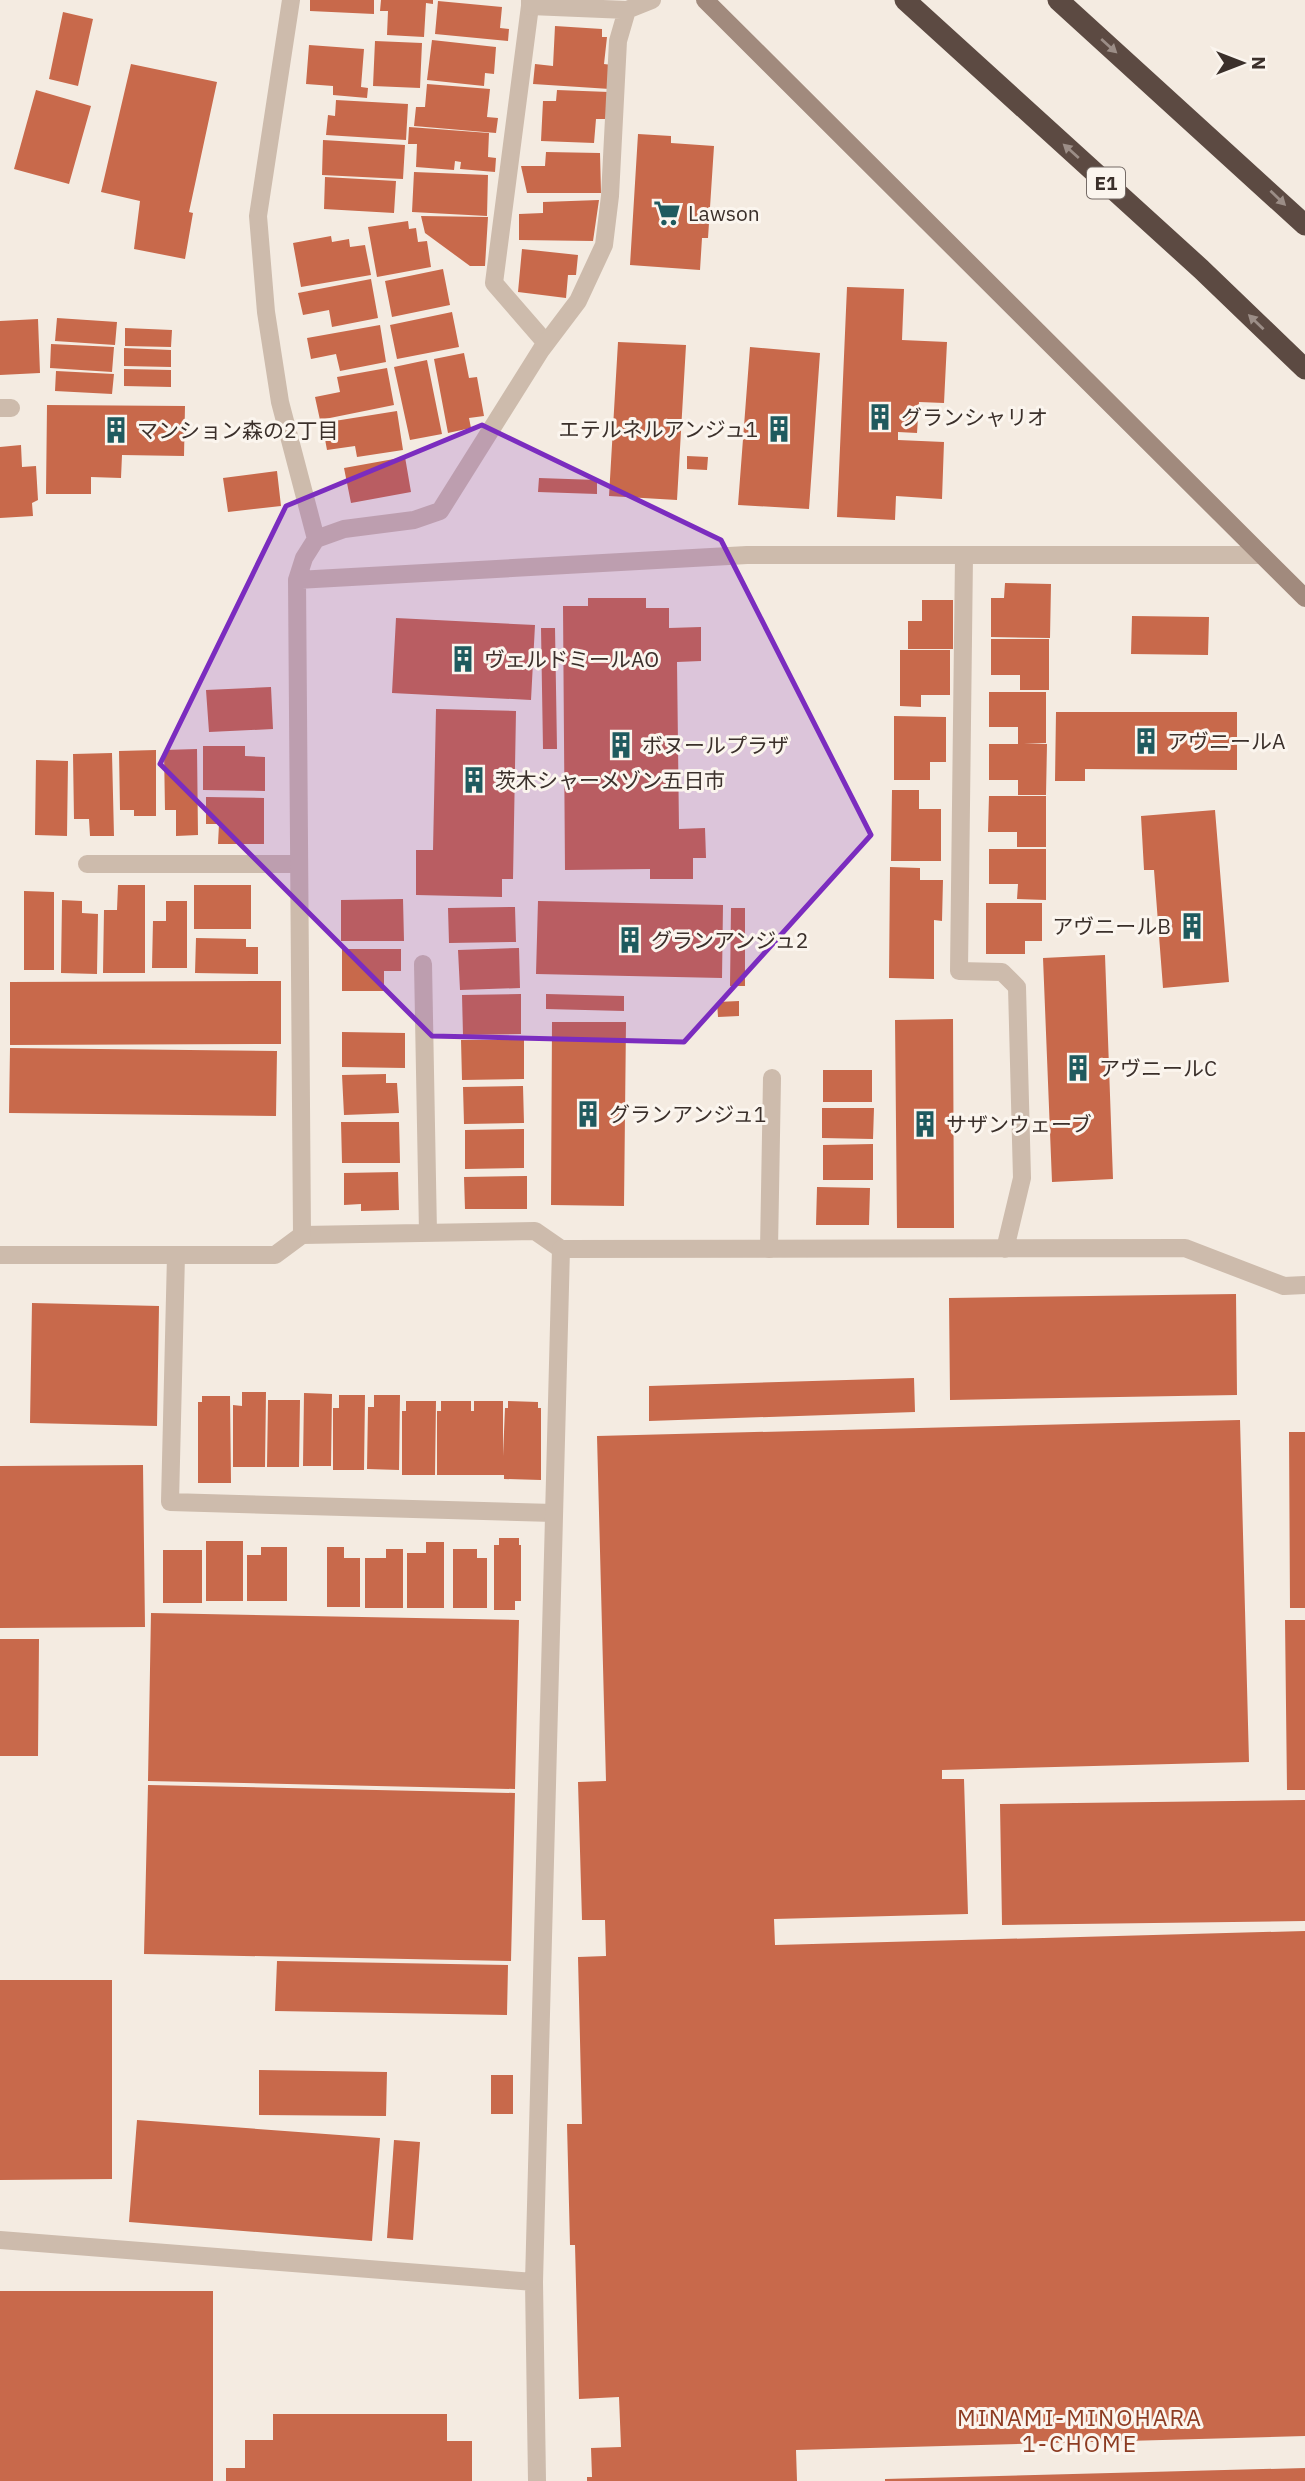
<svg xmlns="http://www.w3.org/2000/svg" width="1305" height="2481" font-family="'IBM Plex Sans','Noto Sans JP',sans-serif">
<style>
.building{fill:#c8694b}
.lines{fill:none;stroke-linecap:round;stroke-linejoin:round}
.lane{stroke:#cdbbac;stroke-width:18}
.street{stroke:#cdbbac;stroke-width:18}
.secondary{stroke:#a18a7d;stroke-width:18}
.highway{stroke:#5c4a42;stroke-width:21}
.oneway{fill:#9c8e87}
.marked{fill:#7b2cbf;fill-opacity:0.2;stroke:#7b2cbf;stroke-width:5;stroke-linejoin:round}
.labels{text-anchor:middle;dominant-baseline:central;stroke-width:6;stroke-linejoin:round;paint-order:stroke}
.shield{fill:#fbf5ee;stroke:#756b66;stroke-width:2}
.shield-label{font-size:19px;font-weight:bold;fill:#3b302b}
.poi-label{font-size:21px;fill:#3b302b;stroke:#fbf5ee;text-anchor:start}
.neighbourhood-label{font-size:23px;letter-spacing:2px;fill:#8c3b22;stroke:#fbf5ee}
</style>
<rect width="100%" height="100%" fill="#f4ebe1"/>
<path class="building" d="M310 0H374V14L310 11Z
M381 0H433V4L426 3 424 37 387 35 388 11H380Z
M438 1 502 7 500 28 509 29 508 41 435 34Z
M63 12 93 19 78 86 49 79Z
M555 26 602 29V37H607L604 64 612 65 610 89 533 84 535 64 553 66Z
M432 40 496 47 494 74 485 73 484 86 427 80Z
M375 41 422 43 420 88 373 86Z
M309 45 364 49 361 87 368 88 367 98 333 95V86L306 84Z
M131 64 217 82 189 212 193 213 185 259 134 249 140 201 101 192Z
M427 84 490 89 487 117 498 118 496 133 414 126 416 107H425Z
M36 90 91 106 69 184 14 169Z
M557 90 609 92 607 119H596L594 143 541 141 543 101H556Z
M336 100 408 104 406 140 326 135 328 115 335 116Z
M409 127 489 133 488 157 496 158 495 172 460 169 461 162 455 161 454 170 416 167 417 144H408Z
M638 134 671 136V143L714 146 708 238H702L700 270 630 265Z
M323 140 405 145 403 179 322 175Z
M546 152 600 153 601 193H527L521 166H545Z
M414 172 488 175 487 216 412 212Z
M325 177 396 181 394 213 324 209Z
M599 200 593 241 519 240V214L543 213V202Z
M421 216 488 217 485 266H470L425 233Z
M408 221 409 229 416 228 418 242 427 241 431 267 377 277 368 227Z
M331 236 332 242 349 239 350 247 365 245 371 275 301 287 293 243Z
M522 249 578 255 576 275H568L566 298 518 292Z
M443 269 450 305 392 317 385 281Z
M371 279 378 318 332 327 329 310 303 315 298 293Z
M847 287 904 289 902 340 947 342 944 403 919 402 917 433 898 432V440L944 442 942 499 896 496 895 520 837 517Z
M452 312 459 347 397 359 390 325Z
M57 318 117 322 115 345 55 341Z
M38 319 40 373 0 375V321Z
M380 325 386 362 340 371 336 354 311 359 307 338Z
M125 328 172 330 171 347 125 346Z
M618 342 686 345 677 500 609 496Z
M51 344 114 347 112 372 50 368Z
M750 347 820 353 809 509 738 505Z
M124 348 171 350V367L124 366Z
M464 353 469 378 477 377 484 416 469 418 471 428 448 433 434 359Z
M427 360 442 434 410 440 394 367Z
M387 368 394 405 320 420 315 397 340 392 337 377Z
M124 369 171 370V387L124 386Z
M56 371 114 374 112 394 55 391Z
M47 405 185 406 184 456 122 455 121 478 91 477V494H46Z
M397 411 403 450 357 457 355 446 327 450 322 423Z
M21 445 22 467 36 466 38 500 32 503 33 516 0 518V447Z
M687 456 708 457 707 470 687 469Z
M405 457 411 492 351 503 344 468Z
M277 471 281 506 228 512 223 478Z
M539 478 597 480V494L538 492Z
M1005 583 1051 584 1050 638 991 637V598H1004Z
M588 598H646V608H669V628L701 627V661L677 662 679 829 705 828 706 858H693V879H650V869L565 870 563 606H588Z
M922 600H953V649H908V621H922Z
M1132 616 1209 617 1208 655 1131 654Z
M396 618 535 625 531 700 392 693Z
M541 628H555L557 749H543Z
M991 639H1049V690H1020V675H991Z
M900 650H950V695H921V707L900 706Z
M271 687 273 729 209 732 206 690Z
M989 692H1046V743L1024 744H1047L1046 795H1018V780H989V744H1018V727H989Z
M436 709 516 711 513 879H502V897L416 895V850H433Z
M1056 712H1237V770L1085 769V781H1055Z
M894 716 946 717V762H930V780H894Z
M203 746H245V756L265 757V791L203 790Z
M197 749 198 835 176 836V810H165L164 750Z
M156 750V816H134V810H120L119 751Z
M112 753 114 836H90L89 819H74L73 754Z
M36 760 68 761 67 836 35 835Z
M892 790H919V809H941V861H891Z
M989 796H1046V847H1017V832H988Z
M206 797 264 798V844H218L219 824H206Z
M1215 810 1229 982 1163 988 1154 870H1144L1141 816Z
M989 849H1046V900L1017 899 1018 884H989Z
M890 867 920 868V880H943L942 921 934 920V979L889 978Z
M118 885H145V973H103L104 910H117Z
M194 885H251V929H194Z
M24 891 54 892V970H24Z
M403 899 404 941H341V900Z
M62 900 82 901V913L98 914 97 974 61 973Z
M166 901H187V968H152L153 921H166Z
M538 901 723 905 722 978 536 974Z
M986 903H1042V941H1025V954H986Z
M515 907 516 942 449 943 448 908Z
M731 908H745V986H730Z
M196 938 246 939V947H258V974L195 973Z
M519 948 520 988 460 990 458 950Z
M342 949H401V971H384V991H342Z
M1105 955 1113 1179 1052 1182 1043 958Z
M281 981V1044L10 1045V982Z
M521 994V1034L463 1035 462 995Z
M546 994 624 996V1011L546 1009Z
M739 1001V1016L718 1017 717 1002Z
M953 1019 954 1228H897L895 1020Z
M552 1022H626L624 1206 551 1205Z
M342 1032 405 1033V1068L342 1067Z
M461 1040H524V1079L462 1080Z
M10 1048 277 1051 276 1116 9 1113Z
M823 1070H872V1102H823Z
M386 1074V1083H397L399 1113 344 1115 342 1075Z
M523 1086 524 1123 464 1124 463 1087Z
M822 1108H874L873 1139 822 1138Z
M341 1122H399L400 1163H342Z
M524 1129V1168L465 1169V1130Z
M873 1144V1180H823V1145Z
M398 1172 399 1210 361 1211V1204L344 1205V1173Z
M527 1176V1209H465L464 1177Z
M817 1187 870 1188 869 1225H816Z
M1236 1294 1237 1395 950 1400 949 1298Z
M32 1303 159 1306 157 1426 30 1423Z
M914 1378 915 1412 649 1421V1386Z
M242 1392H266L265 1467H233V1405L242 1406Z
M304 1393 332 1394 331 1466H303Z
M339 1395H365L364 1470H333V1408H339Z
M374 1395H400L399 1470 367 1469 368 1407H374Z
M202 1396H230L231 1483H198V1402H202Z
M268 1400H300L299 1467H267Z
M406 1401H436L435 1475H402V1411H406Z
M441 1401H471V1411H474V1401H503V1456L505 1408H508V1401L538 1402V1408H541V1480L504 1479V1475H437V1411H441Z
M1240 1420 1249 1762 942 1770V1779H964L968 1914 774 1919 775 1945 1305 1931V2436L796 2450 797 2481H587V2477H592L591 2448 621 2447 619 2397 579 2399 575 2245H570L567 2124H582L578 1957 606 1956 605 1920H582L578 1782 606 1781 597 1436Z
M1289 1432H1305V1608H1290Z
M143 1465 145 1627 0 1628V1466Z
M499 1538H519V1545H521V1601H515V1610H494V1545H499Z
M206 1541H243V1601H206Z
M426 1542H444V1608H407V1553H426Z
M261 1547H287V1601H247V1555H261Z
M327 1547H344V1558H360V1607H327Z
M386 1549H403V1608H365V1558H386Z
M453 1549H477V1558H487V1608H453Z
M163 1550H202V1603H163Z
M151 1613 519 1620 515 1789 148 1781Z
M1285 1620H1305V1790H1287Z
M0 1639H39L38 1756H0Z
M148 1785 515 1793 511 1961 144 1954Z
M1305 1800V1921L1002 1925 1000 1804Z
M277 1961 508 1965 507 2015 275 2011Z
M0 1980H112V2179L0 2180Z
M259 2070 387 2072 386 2116 259 2115Z
M491 2075H513V2114H491Z
M137 2120 380 2138 372 2241 129 2222Z
M394 2140 420 2142 413 2240 387 2238Z
M0 2291H213V2481H0Z
M273 2414H447V2441H472V2481H226V2468H245V2440H273Z
M1305 2468V2481H885V2479Z"/>
<g class="lines">
<path class="lane" d="M530 6 494 283 546 343
M87 864H299
M423 964 428 1233
M302 1235 535 1231 561 1249
M769 1249 772 1078
M176 1255 170 1502 554 1513"/>
<path class="street" d="M291 0 258 216 266 312 280 402 316 539
M530 0V6L627 10 652 0
M0 408H11
M964 556 959 971 1002 972 1017 987 1022 1178 1005 1249
M297 580 747 555H1262
M0 1255H275L302 1235 297 580 304 558 316 539 344 529 414 520 440 511 541 350 578 301 604 245 610 196 618 41 627 10
M0 2240 534 2282
M537 2481 534 2282 561 1249 1185 1248 1284 1286 1305 1285"/>
<path class="secondary" d="M705 0 1305 598"/>
<path class="highway" d="M905 0 1201 269 1305 369
M1058 0 1305 225"/>
</g>
<defs><path id="oneway-solid" d="M-6-.8H1V-3.2L6.5 0L1 3.2V.8H-6Z" transform="scale(1.75)"/></defs>
<g class="oneway">
<use href="#oneway-solid" transform="translate(1109 46) rotate(42)"/>
<use href="#oneway-solid" transform="translate(1071 151) rotate(-138)"/>
<use href="#oneway-solid" transform="translate(1278 198) rotate(44)"/>
<use href="#oneway-solid" transform="translate(1256 322) rotate(-136)"/>
</g>
<path class="marked" d="M482 425 721 540 871 835 684 1042 432 1036 160 764 286 506Z"/>
<defs>
<symbol id="supermarket-bare" viewBox="-9 -9 18 18"><path d="M-6-5.5h2.5l.6 2H6L4.5 2H-2.5L-4.4-4H-6ZM-1.5 3.2a1.3 1.3 0 1 0 .1 0ZM3 3.2a1.3 1.3 0 1 0 .1 0Z" fill="#1f5a5e" stroke="#fbf5ee" stroke-width="2.5" paint-order="stroke"/></symbol>
<symbol id="building-bare" viewBox="-9 -9 18 18"><path d="M-4-6H4V6H1V3H-1V6H-4ZM-2.5-4.3h1.7v1.8h-1.7ZM.8-4.3h1.7v1.8H.8ZM-2.5-1h1.7V.8h-1.7ZM.8-1h1.7V.8H.8Z" fill="#1f5a5e" stroke="#fbf5ee" stroke-width="2.5" paint-order="stroke"/></symbol>
</defs>
<g fill-rule="evenodd">
<use href="#supermarket-bare" x="648" y="194" width="38" height="38"/>
<use href="#building-bare" x="861" y="398" width="38" height="38"/>
<use href="#building-bare" x="760" y="410" width="38" height="38"/>
<use href="#building-bare" x="97" y="411" width="38" height="38"/>
<use href="#building-bare" x="444" y="640" width="38" height="38"/>
<use href="#building-bare" x="1127" y="722" width="38" height="38"/>
<use href="#building-bare" x="602" y="726" width="38" height="38"/>
<use href="#building-bare" x="455" y="761" width="38" height="38"/>
<use href="#building-bare" x="1173" y="907" width="38" height="38"/>
<use href="#building-bare" x="611" y="921" width="38" height="38"/>
<use href="#building-bare" x="1059" y="1049" width="38" height="38"/>
<use href="#building-bare" x="569" y="1095" width="38" height="38"/>
<use href="#building-bare" x="906" y="1105" width="38" height="38"/>
</g>
<g class="labels">
<rect class="shield" x="1087" y="167.5" width="38" height="31" rx="5"/>
<g class="shield-label">
<text x="1106" y="183">E1</text>
</g>
<g class="poi-label">
<text x="688" y="213">Lawson</text>
<text x="901" y="417">グランシャリオ</text>
<text x="758" y="429" text-anchor="end">エテルネルアンジュ1</text>
<text x="137" y="430">マンション森の2丁目</text>
<text x="484" y="659">ヴェルドミールAO</text>
<text x="1167" y="741">アヴニールA</text>
<text x="642" y="745">ボヌールプラザ</text>
<text x="495" y="780">茨木シャーメゾン五日市</text>
<text x="1171" y="926" text-anchor="end">アヴニールB</text>
<text x="651" y="940">グランアンジュ2</text>
<text x="1099" y="1068">アヴニールC</text>
<text x="609" y="1114">グランアンジュ1</text>
<text x="946" y="1124">サザンウェーブ</text>
</g>
<g class="neighbourhood-label">
<text x="1080" y="2417">MINAMI-MINOHARA<tspan x="1080" dy="26">1-CHOME</tspan></text>
</g>
</g>
<g transform="translate(1242 63) rotate(90)" stroke="#fbf5ee" stroke-width="5" paint-order="stroke">
<path d="M0-5L12 26L0 18L-12 26Z" fill="#3b302b"/>
<text y="-10" font-size="19" font-weight="bold" text-anchor="middle" fill="#3b302b">N</text>
</g>
</svg>
